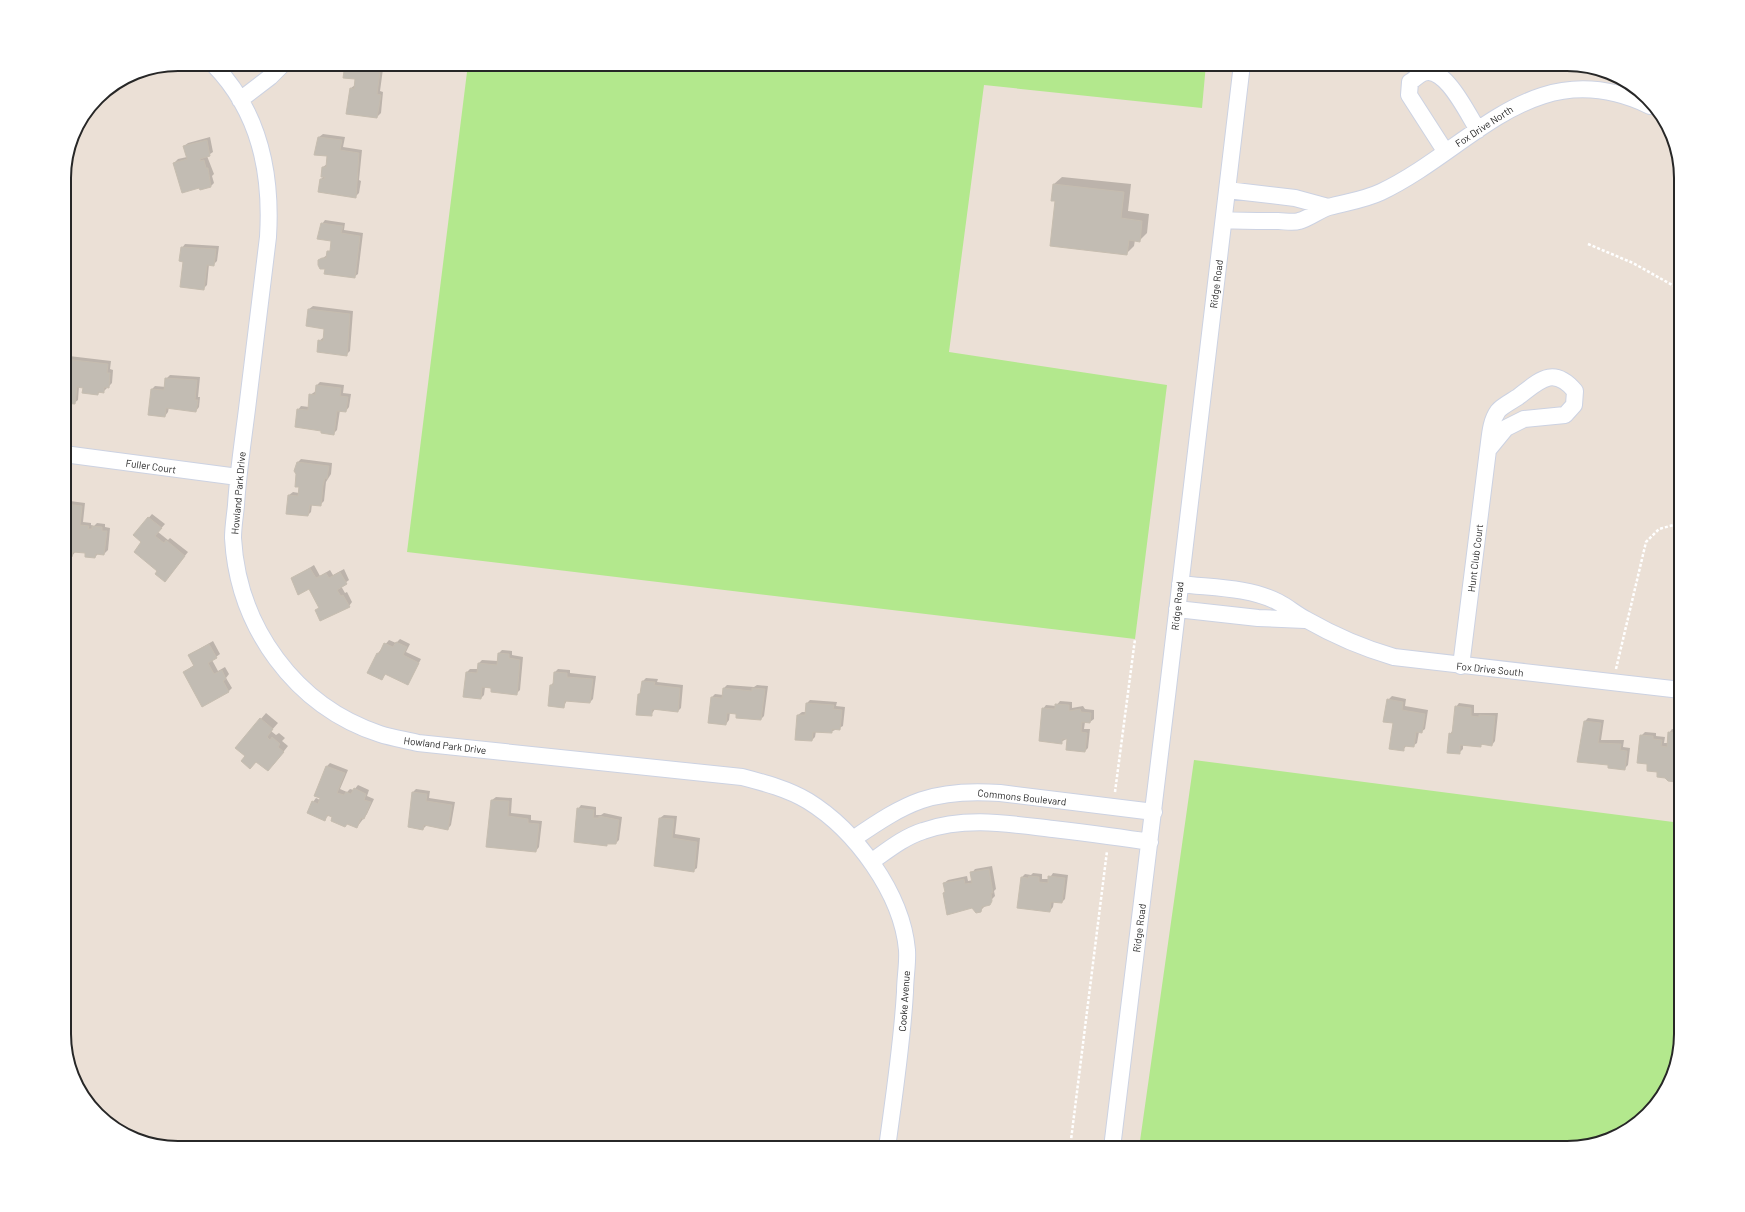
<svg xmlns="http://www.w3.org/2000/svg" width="1745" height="1212" font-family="Barlow,sans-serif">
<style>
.green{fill:#b3e88d}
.shadow{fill:#0003}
.building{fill:#c2bcb3;stroke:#c6bdb0}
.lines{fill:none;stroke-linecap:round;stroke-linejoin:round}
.minor-casing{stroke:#ccd2e2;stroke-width:18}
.path{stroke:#fff;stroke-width:2.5;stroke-dasharray:3 2;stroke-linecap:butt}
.minor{stroke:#fff;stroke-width:16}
.labels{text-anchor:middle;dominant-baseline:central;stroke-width:3;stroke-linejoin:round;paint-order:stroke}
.street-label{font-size:10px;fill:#272727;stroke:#fff}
.rim{fill:none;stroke:#272727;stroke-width:2}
</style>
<rect width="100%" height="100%" fill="#ebe0d6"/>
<path class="green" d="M468 64H1206L1202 108 984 85 949 352 1167 385 1135 639 407 552Z
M1194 760 1681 823V1034L1662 1098 1618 1136 1567 1148H1139Z"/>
<path class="shadow" d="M346 64H371V67L383 69 380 91 383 92 381 113 377 117 351 88 355 85 356 78Z
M323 134 345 137 343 147 362 150 359 180 361 181 359 193 355 197 321 179 324 176 323 167 327 164 329 156 319 137Z
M210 137 213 152 207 156 214 174 212 176 214 183 211 186 174 163 178 159 187 157 184 146 188 143Z
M1062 177 1131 184 1128 211 1149 214 1147 233 1139 241 1135 240 1134 246 1126 254 1056 201 1052 200 1054 184Z
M325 220 345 223 344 230 363 233 358 274 354 277 326 268 319 261 327 255 332 248 333 240 322 224Z
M185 244 219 246 217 261 213 265 209 264 207 285 203 289 184 261 182 248Z
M313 306 353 311 350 351 346 355 319 341 324 337 325 328 309 309Z
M69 356 111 361 110 369 113 370 112 383 103 392H100L98 394 84 387 79 386 78 400 74 403 64 402V365L65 360Z
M170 375 200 377 198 397H200L199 407 196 411 169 407 168 412 165 416 152 389 155 386 166 387V379Z
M320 382 344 385 343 393 351 394 349 407 346 411 340 410 337 430 334 433 298 410 301 406 309 407 310 395 316 391 317 385Z
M301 459 332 463 331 474 326 482 324 501 320 505 312 504 311 512 308 515 289 495 293 492 299 493 298 462Z
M70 501 85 503 83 522 91 523V525L94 526 97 523 105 524V527L110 528 108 550 104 554 99 553 95 557 86 552 76 551 72 556 64 558V523L66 504Z
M152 514 165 524 158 532 168 540 170 538 188 552 168 577 159 571 143 542 134 535Z
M314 565 320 576 330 570 333 575 344 569 349 580 341 586 345 593 347 592 352 602 349 606 316 611 320 607 309 588 292 579Z
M400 639 410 644 406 652 421 659 408 684 386 673 382 679 378 653 389 640 396 643Z
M213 641 220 654 212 660 218 671 225 667 229 674 226 678 232 688 228 692 184 672 194 665 189 655Z
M502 650 512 651V655L523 657 520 690 516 694 485 687 484 695 481 698 467 672 470 669H478L479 663 482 660 498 661 499 653Z
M558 669 570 670V673L596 676 593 699 590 702 567 700 564 706 551 685 554 682 555 672Z
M646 678 658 679 657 682 683 685 681 708 678 711 655 709 651 715 639 694 642 691 643 681Z
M727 685 754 687 757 685 768 686 764 716 761 719 730 712 729 720 726 724 712 697 715 694 723 695 724 688Z
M1392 696 1406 699 1405 706 1428 710 1425 729 1421 732H1419L1417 743 1413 746 1407 745 1403 750 1388 700Z
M810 700 837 702 836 706 845 707 843 726 831 732 816 731 815 737 812 740 798 715 802 712H806L807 703Z
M1060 701 1072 702V708L1083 706 1085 709 1094 710V719L1090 722H1085L1084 729H1090L1088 748 1085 751 1068 738 1061 742 1043 709 1046 705 1056 706Z
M1459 703 1474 705V713H1498L1495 741 1492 745 1483 744 1480 746 1463 745V749L1459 753 1450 734 1453 730 1456 707Z
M266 713 278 723 271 731 276 735 279 733 285 738 282 741 288 746 273 765 257 761 247 756 236 748Z
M1588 718 1604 720 1601 740H1624L1623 747 1630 748 1628 765 1624 769 1609 765 1585 721Z
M1672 729 1681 730V764L1679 778 1676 781 1648 763 1641 736 1645 732 1656 733V736L1665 737 1664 743H1668L1669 733Z
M330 763 348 770 340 789 347 792 350 789 354 790 358 785 369 790 367 796 374 799 367 814 357 827 329 815 325 819 313 802 316 798 320 800 321 798 315 795 327 766Z
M416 789 430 791 429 798 455 802 451 825 448 829 427 825 423 829 413 792Z
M496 797 512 798 511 813 531 815V820L542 821 539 847 536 851 487 846 492 800Z
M581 805 596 807V815H601L604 813 622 817 619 840 616 843H608L606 845 578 809Z
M664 815 677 816 675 834 700 838 697 868 693 871 655 866 660 818Z
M992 866 996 889 994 891 995 896 980 911 944 893 946 891 944 883 948 880 967 876 968 881 973 880 972 873 975 869Z
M1033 873 1042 874V879H1049L1053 873 1068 875 1065 899 1062 902 1054 901 1053 907 1050 911 1022 877 1025 874 1031 875Z"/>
<path class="building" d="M345 64H369L368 71 380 72 377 94 381 95 377 118 346 114 350 88 354 89 355 79 343 78Z
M318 137 342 140 340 150 359 153 356 198 318 192 320 179H324L325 177H321L322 167H326L327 156 314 155Z
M207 140 210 156 200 159V161L204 160 206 168H208L211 187 200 190 199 188 182 193 173 163 187 159 183 146Z
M1053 184 1124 192 1121 218 1142 221 1140 242 1129 240 1127 255 1050 246 1055 201H1051Z
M321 223 343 226 341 233 360 236 355 278 324 274 325 269H320L318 265V260L322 258H326L327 251H330L331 241 317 239Z
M181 247 216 249 214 266 207 265 204 290 180 287 183 262 179 261Z
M308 309 350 314 347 356 317 352 318 340 323 341 324 329 306 326Z
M65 359 108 364 107 373H110L109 388 104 387V393L98 392V395L82 393 83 388 77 387 75 404 64 403Z
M165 378 197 380 195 400H198L196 412 166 408 165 417 148 415 151 389 164 390Z
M316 385 341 388 340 396 348 397 346 412 337 411 334 435 321 433V431L295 427 297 409 308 410 309 394 315 395Z
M297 462 329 466 327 479 325 478 323 486 321 506 310 505 308 516 286 514 288 495 298 496 299 487H295L296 474 294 471Z
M66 504 82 506 80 525 89 526 88 529H92V526L102 527V531H107L104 555 96 554 95 558 85 557V553L73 552 72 557 69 560 64 559Z
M148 517 162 528 155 536 164 543 166 540 185 556 165 582 155 574 157 571 134 552 141 542 133 535Z
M310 568 316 578 326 573 329 578 340 572 347 584 337 590 341 596 343 595 350 607 320 621 315 610 319 608 309 589 298 595 291 578Z
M396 642 407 647 403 655 419 663 408 685 385 674 382 680 367 673 377 653 379 654 384 643 393 647Z
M209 644 217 658 208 663 214 674 222 670 226 679 223 681 229 692 202 707 183 672 194 666 188 655Z
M498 653 509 654V658L520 660 517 695 491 692V688L482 687 481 699 463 697 466 672 477 673 478 663 497 665Z
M554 672 567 673V677L593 679 590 703 565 701 564 708 548 706 550 685H553Z
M642 681 655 682 654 685 680 688 678 712 652 709V716L636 715 638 694H640Z
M723 688 752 691V688L765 689 761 720 736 718V714L727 713 726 725 708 723 711 697 722 698Z
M1387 699 1403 702 1402 710 1425 714 1422 733 1416 732 1414 747 1404 746V751L1389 749 1393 723 1383 722Z
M806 703 834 705 833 709 842 710 840 730 832 729V733L813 732 812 741 795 740 797 715H805Z
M1055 704 1069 705V711L1080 709 1081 712 1091 713 1090 723 1082 722 1081 732 1087 733 1085 752 1066 750 1067 739H1062V744L1039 741 1042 708 1055 709Z
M1455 706 1471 708V716L1479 717V715L1495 716 1492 746 1481 744V747L1460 745V754L1447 753 1449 733 1452 734Z
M260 718 273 729 267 737 270 740 272 737 280 744 278 747 284 752 268 771 256 762 250 769 241 761 245 756 235 748Z
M1584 721 1601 723 1598 743 1621 744 1620 750 1627 751 1625 770 1608 768V765L1577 762Z
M1668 732 1681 734V765H1678L1676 782 1668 781 1665 778 1657 777V772L1647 771V764L1637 763 1640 735 1653 736V739L1662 740 1661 746 1667 747Z
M326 766 345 773 337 793 344 795 346 792 351 794 354 788 366 794 364 800 371 802 364 819 361 818 357 828 347 824 345 827 331 821 332 817 327 815 325 821 307 813 312 801 318 804 320 798 314 796Z
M412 792 427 794 426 801 452 805 448 830 424 825 423 830 408 827Z
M491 800 509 801 508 816 528 819V823L539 824 536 852 486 847Z
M577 808 594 810 593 818H599V816L619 820 616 844H607V846L574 842Z
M659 818 674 819 672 838 697 842 694 872 654 866Z
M989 869 993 893H991L992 901 990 905 982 907 981 912 976 913 972 908 947 915 943 893 945 892 943 883 964 879 965 884 972 883 970 872Z
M1029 876 1039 877V882L1048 883V876L1065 878 1062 903 1051 902 1050 912 1017 908 1021 877 1028 878Z"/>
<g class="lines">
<defs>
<path id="minor" d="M213 64C260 112 272 173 268 237 261 294 254 351 247 409 243 441 238 473 236 505 235 516 233 527 233 538 238 627 295 706 380 734 392 738 406 740 418 743L742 777C765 783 788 789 808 801 855 830 902 893 907 950 908 963 905 978 905 992 902 1044 894 1096 887 1148
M240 100 270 77 283 64
M1445 151 1409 95 1410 82C1414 80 1418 75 1423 73 1445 64 1468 115 1478 130
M1227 190 1295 198 1328 207
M1224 220C1242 221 1260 221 1278 221 1284 221 1293 223 1299 221 1310 218 1319 210 1329 207 1347 202 1364 200 1381 192 1473 148 1535 50 1650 106
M64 454 238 477
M1180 584C1212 588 1248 587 1278 602 1288 607 1297 615 1307 620 1335 636 1363 648 1394 657L1681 690
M1177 609 1258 618 1305 620
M1461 666 1488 450 1506 428 1524 419 1565 415 1574 405 1575 391C1553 365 1539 381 1518 397 1512 401 1502 406 1498 411 1490 422 1490 437 1488 450
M853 839C907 802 932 788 1000 793L1154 812
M871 862C888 850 904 837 923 831 966 816 1010 824 1053 829 1086 833 1118 837 1150 842
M1112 1148C1157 787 1199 425 1242 64"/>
</defs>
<use href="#minor" class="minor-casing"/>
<path class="path" d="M1588 244 1633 263 1681 290
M1616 669 1646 542 1659 529 1681 523
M1115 792 1135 639
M1070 1148 1107 851"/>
<use href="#minor" class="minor"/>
</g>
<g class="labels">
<g class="street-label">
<text transform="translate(1484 126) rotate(-33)">Fox Drive North</text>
<text transform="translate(1216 284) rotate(-83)">Ridge Road</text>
<text transform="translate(151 466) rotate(8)">Fuller Court</text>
<text transform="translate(238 493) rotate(-85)">Howland Park Drive</text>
<text transform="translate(1475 558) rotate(-83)">Hunt Club Court</text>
<text transform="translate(1177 606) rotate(-84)">Ridge Road</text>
<text transform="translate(1490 669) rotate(6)">Fox Drive South</text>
<text transform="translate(445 745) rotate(7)">Howland Park Drive</text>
<text transform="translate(1022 797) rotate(6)">Commons Boulevard</text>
<text transform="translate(1139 928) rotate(-83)">Ridge Road</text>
<text transform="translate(904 1001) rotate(-86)">Cooke Avenue</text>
</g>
</g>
<path d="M0 0H1745V1212H0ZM178 71H1567A107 107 0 0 1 1674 178V1034A107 107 0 0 1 1567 1141H178A107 107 0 0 1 71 1034V178A107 107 0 0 1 178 71Z" fill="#fff" fill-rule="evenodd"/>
<path class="rim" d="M178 71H1567A107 107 0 0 1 1674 178V1034A107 107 0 0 1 1567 1141H178A107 107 0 0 1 71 1034V178A107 107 0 0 1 178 71Z"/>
</svg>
